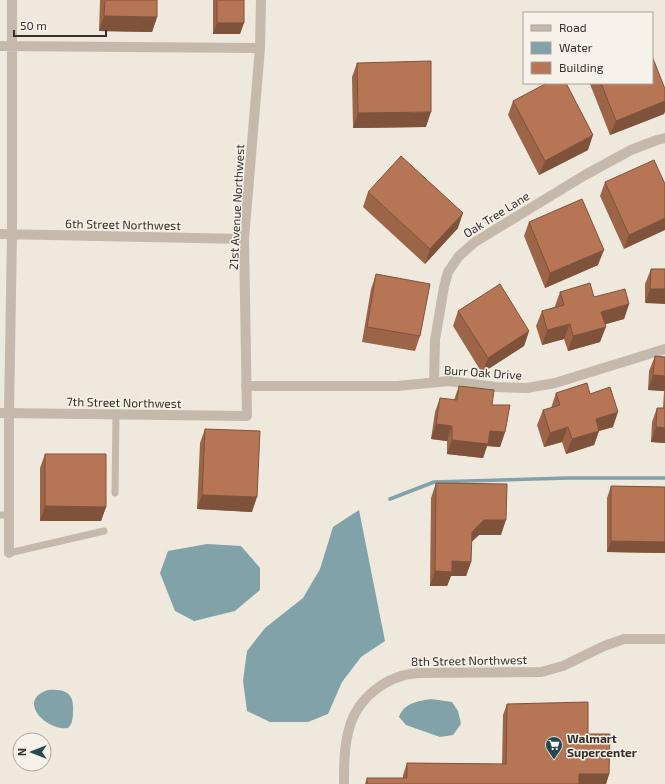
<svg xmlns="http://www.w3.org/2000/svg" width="665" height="784" font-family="'Exo 2',sans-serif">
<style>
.water{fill:#80a2a8}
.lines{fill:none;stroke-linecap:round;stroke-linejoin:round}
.stream{stroke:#80a2a8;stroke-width:3.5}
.lane{stroke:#c5b9ab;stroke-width:7}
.street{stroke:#c5b9ab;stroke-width:10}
.wall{fill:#9d6548}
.shaded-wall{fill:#7f523b}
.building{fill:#b67554;stroke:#7f523b}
.labels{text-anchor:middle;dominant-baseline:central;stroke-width:3;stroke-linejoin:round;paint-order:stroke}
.street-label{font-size:12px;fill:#342d29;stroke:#f7f2e9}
.poi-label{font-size:12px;font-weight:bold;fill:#342d29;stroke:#f7f2e9;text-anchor:start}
</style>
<rect width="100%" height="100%" fill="#efe8dd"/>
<path class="water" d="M359 510 385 641 361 657 342 682 328 714 308 722H270L247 711 243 681 247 651 265 628 303 598 320 569 333 527Z
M207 544 241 546 260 568V590L235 611 194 621 175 611 160 573 168 551Z
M48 690C64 689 74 692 73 710 73 717 73 723 68 728 46 731 16 700 48 690Z
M431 699 452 702 458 711 461 724 453 735 440 737 406 725 399 717C404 703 418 701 431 699Z"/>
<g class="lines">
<path class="stream" d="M390 499 434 482 569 478H665"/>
<path class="lane" d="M115 493 116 414
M0 515H9
M9 553 104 531"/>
<path class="street" d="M0 46 260 48
M0 234 244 239
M434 382 435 340 444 287 448 272 459 256 475 242 585 175 631 150 657 140 665 138
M246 386H397L449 381 496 387 527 388 555 383 665 349
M0 413 247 416 244 239 260 48 261 0
M9 553V413L12 234V0
M344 784C344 766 344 747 349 729 357 698 387 675 418 673L541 672 563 666 604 646 624 639H665"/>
</g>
<path class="wall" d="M100 0H157V17L152 32 99 31Z
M213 0H244L240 34H213Z
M357 63 426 127 353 128 352 77Z
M591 83H652L665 89V111L664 114 610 135 590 84Z
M513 101 588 150 539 175 508 115Z
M605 182 665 184 624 249 600 196Z
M368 192 458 228 425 264 363 207Z
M529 222 598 265 545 288 524 236Z
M651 269H665L645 303V284Z
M376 274 420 336 415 351 362 342 371 289Z
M560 292 594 297 629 304 624 319 605 324 600 342 568 351 564 339 542 345 536 326 542 311 555 307V306Z
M458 311 529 331 524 346 482 373 453 326Z
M655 356 665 357V443L651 442 652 422 657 408H663L664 391 648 390 649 371Z
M459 386 492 405 505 432 500 447 487 446 483 458 447 454V441L431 439 435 412 440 398 454 400Z
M556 393 590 394 613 427 599 431 594 445 566 454 562 442 544 447 537 425 543 410 551 408Z
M205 429 252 512 197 509 200 443Z
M45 454 106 507 101 521H40V468Z
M436 483 501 535H479L471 542V562L466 576H451L447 586H430L431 498Z
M611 486 665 487V553L607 552V498Z
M507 704 588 734 609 774 606 784H365L367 778H403V775L407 763 502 764 503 715Z"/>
<path class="shaded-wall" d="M104 16 157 17 152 32 99 31Z
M217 23H244L240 34H213Z
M665 101V111L664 114 610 135 616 121Z
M431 112 426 127 353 128 358 113Z
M593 135 588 150 539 175 545 161Z
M463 213 458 228 425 264 430 249Z
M665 218V230L624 249 629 235Z
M604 250 598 265 545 288 550 273Z
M650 289H665V304L645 303Z
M629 304 624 319 596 327 601 312Z
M570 324 564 339 542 345 547 330Z
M606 327 600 342 568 351 573 336Z
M529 331 524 346 482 373 488 358Z
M653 375 665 376V389L664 391 648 390Z
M618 412 613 427 599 431 594 445 566 454 572 439 596 419Z
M436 424 452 426 447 441 431 439Z
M568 427 562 442 544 447 550 433Z
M656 427 665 428V443L651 442Z
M490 431 505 432 500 447 487 446 483 458 447 454 452 440Z
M202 495 257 497 252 512 197 509Z
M45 506 106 507 101 521H40Z
M484 520H506L501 535H479L466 547 472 532Z
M611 541 665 542V553L607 552Z
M452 561 471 562 466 576H451L447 586H430L435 571Z
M579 774H609L606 784H575Z"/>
<path class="building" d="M105 0H157V17L104 16Z
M217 0H244V23H217Z
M652 56 665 89V101L616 121 601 83H652Z
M431 61V112L358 113 357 63Z
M547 83H566L593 135 545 161 513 101Z
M401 156 463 213 430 249 368 192Z
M654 160 665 184V218L629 235 605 182Z
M582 199 604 250 550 273 529 222Z
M651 269H665V289H650Z
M376 274 430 284 420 336 367 327Z
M590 283 594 297 625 289 629 304 601 312 606 327 573 336 570 324 547 330 542 311 564 305 560 292Z
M500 284 529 331 488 358 458 311Z
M655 356 665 357V376L653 375Z
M587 383 590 394 610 387 618 412 596 419 599 431 572 439 568 427 550 433 543 410 560 405 556 393Z
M459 386 494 390 492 405H510L505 432 490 431 488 444 452 440V426L436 424 440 398 457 400Z
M657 408H665V428L656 427Z
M205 429 260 431 257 497 202 495Z
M45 454H106V507L45 506Z
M436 483 507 484 506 520H484L472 532 471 562 452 561V572L435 571Z
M611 486 665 487V542L611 541Z
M588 702V734H610L609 774H579V784H367V778H407V763L506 764 507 704Z"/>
<defs>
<symbol id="supermarket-pin" viewBox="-11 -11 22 30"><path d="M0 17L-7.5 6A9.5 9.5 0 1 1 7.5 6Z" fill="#244950" stroke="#f7f2e9"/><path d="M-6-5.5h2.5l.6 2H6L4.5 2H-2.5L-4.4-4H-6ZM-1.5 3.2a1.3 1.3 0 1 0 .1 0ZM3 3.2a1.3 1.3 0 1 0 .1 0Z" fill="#fff"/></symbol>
</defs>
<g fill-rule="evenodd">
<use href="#supermarket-pin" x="544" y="735" width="20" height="27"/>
</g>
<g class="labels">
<g class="street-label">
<text transform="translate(236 207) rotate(-87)">21st Avenue Northwest</text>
<text transform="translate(496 214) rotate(-32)">Oak Tree Lane</text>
<text transform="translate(123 224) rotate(1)">6th Street Northwest</text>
<text transform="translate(483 372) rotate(4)">Burr Oak Drive</text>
<text transform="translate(124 402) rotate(1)">7th Street Northwest</text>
<text transform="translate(469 660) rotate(-1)">8th Street Northwest</text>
</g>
<g class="poi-label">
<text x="567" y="738">Walmart<tspan x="567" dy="14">Supercenter</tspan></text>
</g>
</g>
<rect x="523" y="12" width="130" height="72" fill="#f7f2e9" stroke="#a9a39c"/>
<rect x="531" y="25" width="20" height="6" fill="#c5b9ab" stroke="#a9a39c"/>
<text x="559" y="32" font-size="12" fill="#342d29">Road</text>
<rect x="531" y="42" width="20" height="12" fill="#80a2a8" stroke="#a9a39c"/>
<text x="559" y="52" font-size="12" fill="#342d29">Water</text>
<rect x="531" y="62" width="20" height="12" fill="#b67554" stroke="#a9a39c"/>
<text x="559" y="72" font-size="12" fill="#342d29">Building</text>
<g transform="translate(32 752) rotate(270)"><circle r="19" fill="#f7f2e9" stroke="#a9a39c"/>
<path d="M0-3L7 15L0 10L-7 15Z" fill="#244950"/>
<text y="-6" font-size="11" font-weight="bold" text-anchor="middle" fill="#342d29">N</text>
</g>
<path d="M14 30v6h92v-6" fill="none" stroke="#342d29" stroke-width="2"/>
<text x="20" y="30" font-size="12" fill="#342d29" stroke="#f7f2e9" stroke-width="3" paint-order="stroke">50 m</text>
</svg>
